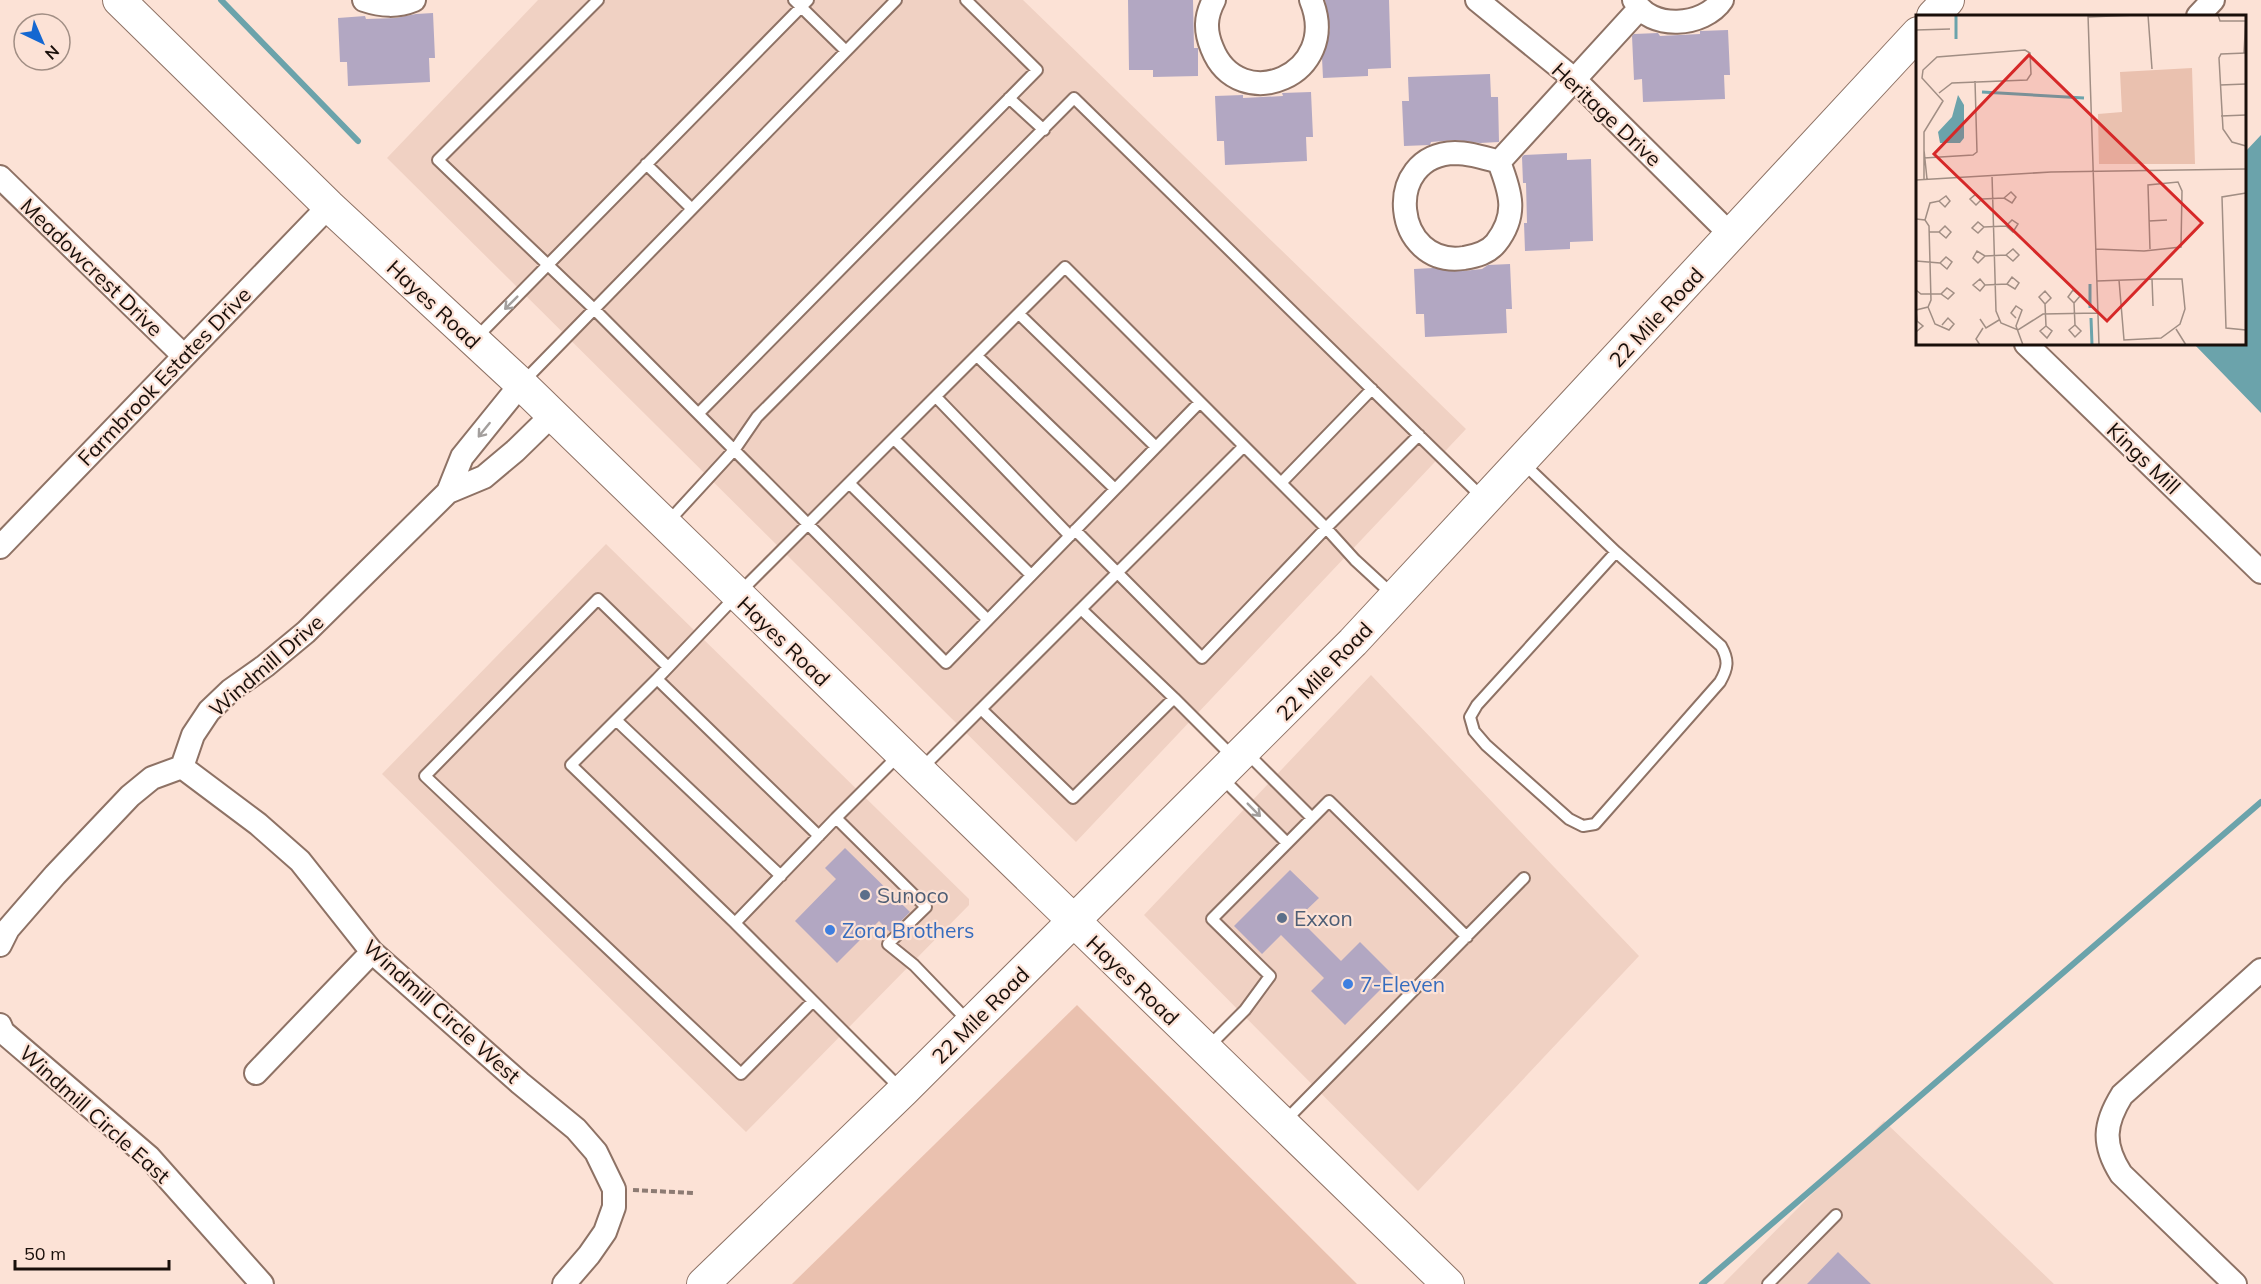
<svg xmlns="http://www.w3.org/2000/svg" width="2261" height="1284" font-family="Mulish,sans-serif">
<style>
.built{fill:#f0d1c3}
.green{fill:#eac1af}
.water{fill:#6ba3ab}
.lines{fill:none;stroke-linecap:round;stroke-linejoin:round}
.stream{stroke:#6ba3ab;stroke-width:6}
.building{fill:#b2a7c2}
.lane-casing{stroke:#8e7265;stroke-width:14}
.street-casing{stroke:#8e7265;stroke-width:26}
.secondary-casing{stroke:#8e7265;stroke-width:34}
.path{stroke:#8d7b73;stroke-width:4;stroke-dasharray:6 3;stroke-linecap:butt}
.lane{stroke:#fff;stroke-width:10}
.street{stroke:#fff;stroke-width:22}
.secondary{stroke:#fff;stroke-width:32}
.oneway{stroke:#a39f9d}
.service-dot{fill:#5c6f8a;stroke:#fce2d6;stroke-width:2}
.shop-dot{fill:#3f7fe0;stroke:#fce2d6;stroke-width:2}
.labels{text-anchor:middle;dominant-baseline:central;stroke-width:4.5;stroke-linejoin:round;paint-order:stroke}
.street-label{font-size:21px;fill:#190f0a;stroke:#fce2d6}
.service-label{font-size:21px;fill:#4e5e75;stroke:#fce2d6;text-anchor:start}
.shop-label{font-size:21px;fill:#366cbe;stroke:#fce2d6;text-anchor:start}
.inset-river{fill:none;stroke:#6ba3ab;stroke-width:3}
.inset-road{fill:none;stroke:#a18e84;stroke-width:1.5}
.view{fill:#d62828;fill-opacity:0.15;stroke:#d62828;stroke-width:3}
.inset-edge{fill:none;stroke:#190f0a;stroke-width:3}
</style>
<rect width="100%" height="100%" fill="#fce2d6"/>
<path class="built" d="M538 0H1023L1466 429 1076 842 387 158Z
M606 544 969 899V905L746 1132 382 774Z
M1371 675 1639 956 1418 1191 1144 915Z
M1884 1121 2054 1284H1723Z"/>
<path class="green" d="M1077 1005 1357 1284H792Z"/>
<path class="water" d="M2261 135V413L2194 344H2244L2245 152Z"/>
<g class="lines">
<path class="stream" d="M221 0 358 141
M1702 1284 2261 802"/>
</g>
<path class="building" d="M1128 0H1193L1194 48H1198V76L1153 77V70H1129Z
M1325 0H1389L1391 68 1368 69V76L1323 78 1322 58 1330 29Z
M433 13 435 58H429L430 82 348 86 347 62H340L338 18 365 16 366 19 396 18 416 14Z
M1728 30 1730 75H1724L1725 99 1643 102 1642 79 1634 80 1632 36 1634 34 1658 33 1660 36 1700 34V31Z
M1490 74 1491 97H1498L1499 142 1480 143 1455 140 1431 142 1430 145 1404 146 1402 101H1409L1408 77Z
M1311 92 1313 137H1306L1307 161 1225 165 1224 141H1217L1215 96 1243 95V98L1283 96 1282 93Z
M1567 153V160L1591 159 1593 241 1570 242V249L1525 251 1524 223H1527L1526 183H1523L1522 157 1524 155Z
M1510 264 1512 309H1506L1507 333 1425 337 1424 314H1416L1414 269 1433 268 1463 271 1482 269 1488 265Z
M845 848 910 912 890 932 879 921 837 963 795 921 836 879 825 868Z
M1290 870 1319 898 1298 918 1341 961 1360 942 1394 976 1345 1025 1311 991 1324 978 1281 935 1262 954 1234 926Z
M1838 1252 1871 1284H1807Z"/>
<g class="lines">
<defs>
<path id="lane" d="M598 0 438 160 593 308 946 663 1200 402
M794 0 846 51
M1009 98 1044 130
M646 164 692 209
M1019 314 1156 447
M475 339 808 0
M977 356 1115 489
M523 382 896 0
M936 397 1070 536
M699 413 1037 70 966 0
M894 439 1031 575
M1522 462 1616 552 1721 646C1729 660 1728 668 1720 682L1595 824 1583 826 1569 819 1486 745 1474 731 1470 717 1477 705 1616 552
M849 483 988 620
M1281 483 1372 389
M668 522 735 449 757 417 1074 98 1483 498
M1075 530 1202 658 1326 528 1419 435
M1081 609 1174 698
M668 667 598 599 425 776 741 1074 813 1001
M657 679 571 765 735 923
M981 709 1073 798 1174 698 1233 757
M616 720 781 876
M1246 752 1312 818
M899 755 836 818 926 907 888 944 914 965 968 1021
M921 769 1244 446
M1221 777 1287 843
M836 818 735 923 901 1089
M819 836 657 679 737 595 1065 267 1326 528 1355 560 1393 595
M1207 1048 1245 1010 1270 976 1212 919 1329 801 1467 937
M1285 1121 1524 878
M1768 1284 1836 1215"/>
<path id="street" d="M364 0C382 6 397 7 414 0
M1214 0C1205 17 1205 31 1212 48 1239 117 1342 75 1311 0
M1477 0 1574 79 1731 235
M1634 0C1650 31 1704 27 1722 0
M2198 16 2213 0
M1499 162C1511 193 1518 215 1496 243 1488 253 1476 256 1464 258 1393 268 1381 155 1455 153 1470 153 1486 158 1499 162L1639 9
M0 177 184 356
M2026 344 2261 572
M448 492 462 457 521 384
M0 547 329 206
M182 767 258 824 300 861 372 952 520 1083 576 1129 596 1152 614 1189V1207L605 1232 589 1255 564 1284
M0 945 8 929 55 875 130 796 152 778 182 767 193 735 209 711 231 690 265 666 306 632 448 492 484 477 515 451 552 415
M0 1025 3 1032 149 1157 262 1284
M256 1073 372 952
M2235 1284 2121 1174C2102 1144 2104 1124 2122 1095L2261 970"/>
<path id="secondary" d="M119 0 329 206 521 384 1448 1284
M1933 16 1948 0
M703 1284 903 1091 1353 642 1918 33"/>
</defs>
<use href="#lane" class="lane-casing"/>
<use href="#street" class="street-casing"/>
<use href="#secondary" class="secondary-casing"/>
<path class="path" d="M633 1190 693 1193"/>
<use href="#lane" class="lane"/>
<use href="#street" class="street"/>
<use href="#secondary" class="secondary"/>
</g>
<defs><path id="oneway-shaft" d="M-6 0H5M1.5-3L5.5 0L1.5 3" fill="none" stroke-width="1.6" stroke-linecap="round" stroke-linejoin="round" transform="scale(1.5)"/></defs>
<g class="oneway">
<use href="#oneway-shaft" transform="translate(511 303) rotate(135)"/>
<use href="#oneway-shaft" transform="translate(484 430) rotate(129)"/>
<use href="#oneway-shaft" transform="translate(1254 810) rotate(45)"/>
</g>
<g class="service-dot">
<circle cx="865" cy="895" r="6"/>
<circle cx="1282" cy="918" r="6"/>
</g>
<g class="shop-dot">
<circle cx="830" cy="930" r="6"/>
<circle cx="1348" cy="984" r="6"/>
</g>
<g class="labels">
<g class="street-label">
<text transform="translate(1607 114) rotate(43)">Heritage Drive</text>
<text transform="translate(92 267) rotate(44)">Meadowcrest Drive</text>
<text transform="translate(434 304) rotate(43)">Hayes Road</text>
<text transform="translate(1656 317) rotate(-47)">22 Mile Road</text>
<text transform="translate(164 376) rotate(-46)">Farmbrook Estates Drive</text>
<text transform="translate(2144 458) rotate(44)">Kings Mill</text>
<text transform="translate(784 641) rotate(44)">Hayes Road</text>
<text transform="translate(266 665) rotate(-41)">Windmill Drive</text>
<text transform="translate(1324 671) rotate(-46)">22 Mile Road</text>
<text transform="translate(1133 980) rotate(44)">Hayes Road</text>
<text transform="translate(442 1011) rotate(42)">Windmill Circle West</text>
<text transform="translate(980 1015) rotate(-45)">22 Mile Road</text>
<text transform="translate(95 1114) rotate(42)">Windmill Circle East</text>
</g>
<g class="service-label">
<text x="877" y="895">Sunoco</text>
<text x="1294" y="918">Exxon</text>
</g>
<g class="shop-label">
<text x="842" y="930">Zora Brothers</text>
<text x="1360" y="984">7-Eleven</text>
</g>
</g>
<g transform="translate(1916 15)">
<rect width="330" height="330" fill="#fce2d6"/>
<path d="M276 53 279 149H183L182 99 206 97 204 57Z" fill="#eac1af"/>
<path d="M42 80 48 90V123L44 128H24L22 117 36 102Z" fill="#6ba3ab"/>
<path class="inset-river" d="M40 0V24M66 77 168 83M174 269V293M175 303 176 330"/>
<path class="inset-road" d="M172 0 183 330M232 0 236 54M302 0 304 6H329M172 2 220 0M0 15 34 14M328 38 330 0M330 38 305 39 303 43 307 114 316 127 330 131M304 70 330 69M305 101 330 100M8 135 11 164M8 143 57 140 61 137 59 66M76 160 80 296 85 308 102 315 127 299 182 298M8 164V117L27 86 6 63 7 55 21 42 109 35 114 38 115 59 111 65 36 68 23 78M0 165 135 157 330 154M330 178 306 182 310 313 330 315M66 184 60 190 54 184 60 179 66 184 88 183 96 188 100 182 95 177 88 183M0 204 9 205 13 211 15 285 12 292 0 295M9 205 14 188 23 186 29 192 34 186 30 181 23 186M233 206 251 205M68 212 62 218 56 213 62 207 68 212 90 211 97 217 102 209 96 205 90 211M13 217H23L30 223 35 217 29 211 23 217M180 234 228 236 265 232 266 176 262 167 232 170 234 234M69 241 62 248 57 243 61 236 69 241 90 240 97 246 103 240 97 234 90 240M0 246 24 248 31 254 36 247 30 242 24 248M236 264 237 291M181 266 236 264H266L269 294 264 309 245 323 208 325 203 265M69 270 64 276 57 270 64 264 69 270 91 269 99 274 103 268 96 262 91 269M0 275 5 279H25L32 284 38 278 31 273 25 279M158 288 152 282 157 275 164 281 158 288 159 310 153 315 159 322 165 316 159 310M129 289 123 282 129 276 135 283 129 289 130 311 124 316 131 323 136 316 130 311M12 292 19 309 33 315 38 309 32 303 26 310M100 303 95 298 100 291 106 295 100 311 107 330M64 304 70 313 83 305M260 314 270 330M0 317 7 311 1 306 0 295M64 330 60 324 67 313"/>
<path class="view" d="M113 40 286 208 191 306 18 139Z"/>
<rect width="330" height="330" class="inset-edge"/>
</g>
<g transform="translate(42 42) rotate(136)"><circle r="28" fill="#fce2d6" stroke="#a18e84" stroke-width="1.5"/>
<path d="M0-4.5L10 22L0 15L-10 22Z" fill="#1467d1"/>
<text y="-9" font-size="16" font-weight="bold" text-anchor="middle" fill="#190f0a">N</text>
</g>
<path d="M15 1260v9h154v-9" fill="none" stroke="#190f0a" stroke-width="3"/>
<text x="24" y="1260" font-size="18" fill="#190f0a" stroke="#fce2d6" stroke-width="4.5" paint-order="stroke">50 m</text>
</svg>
